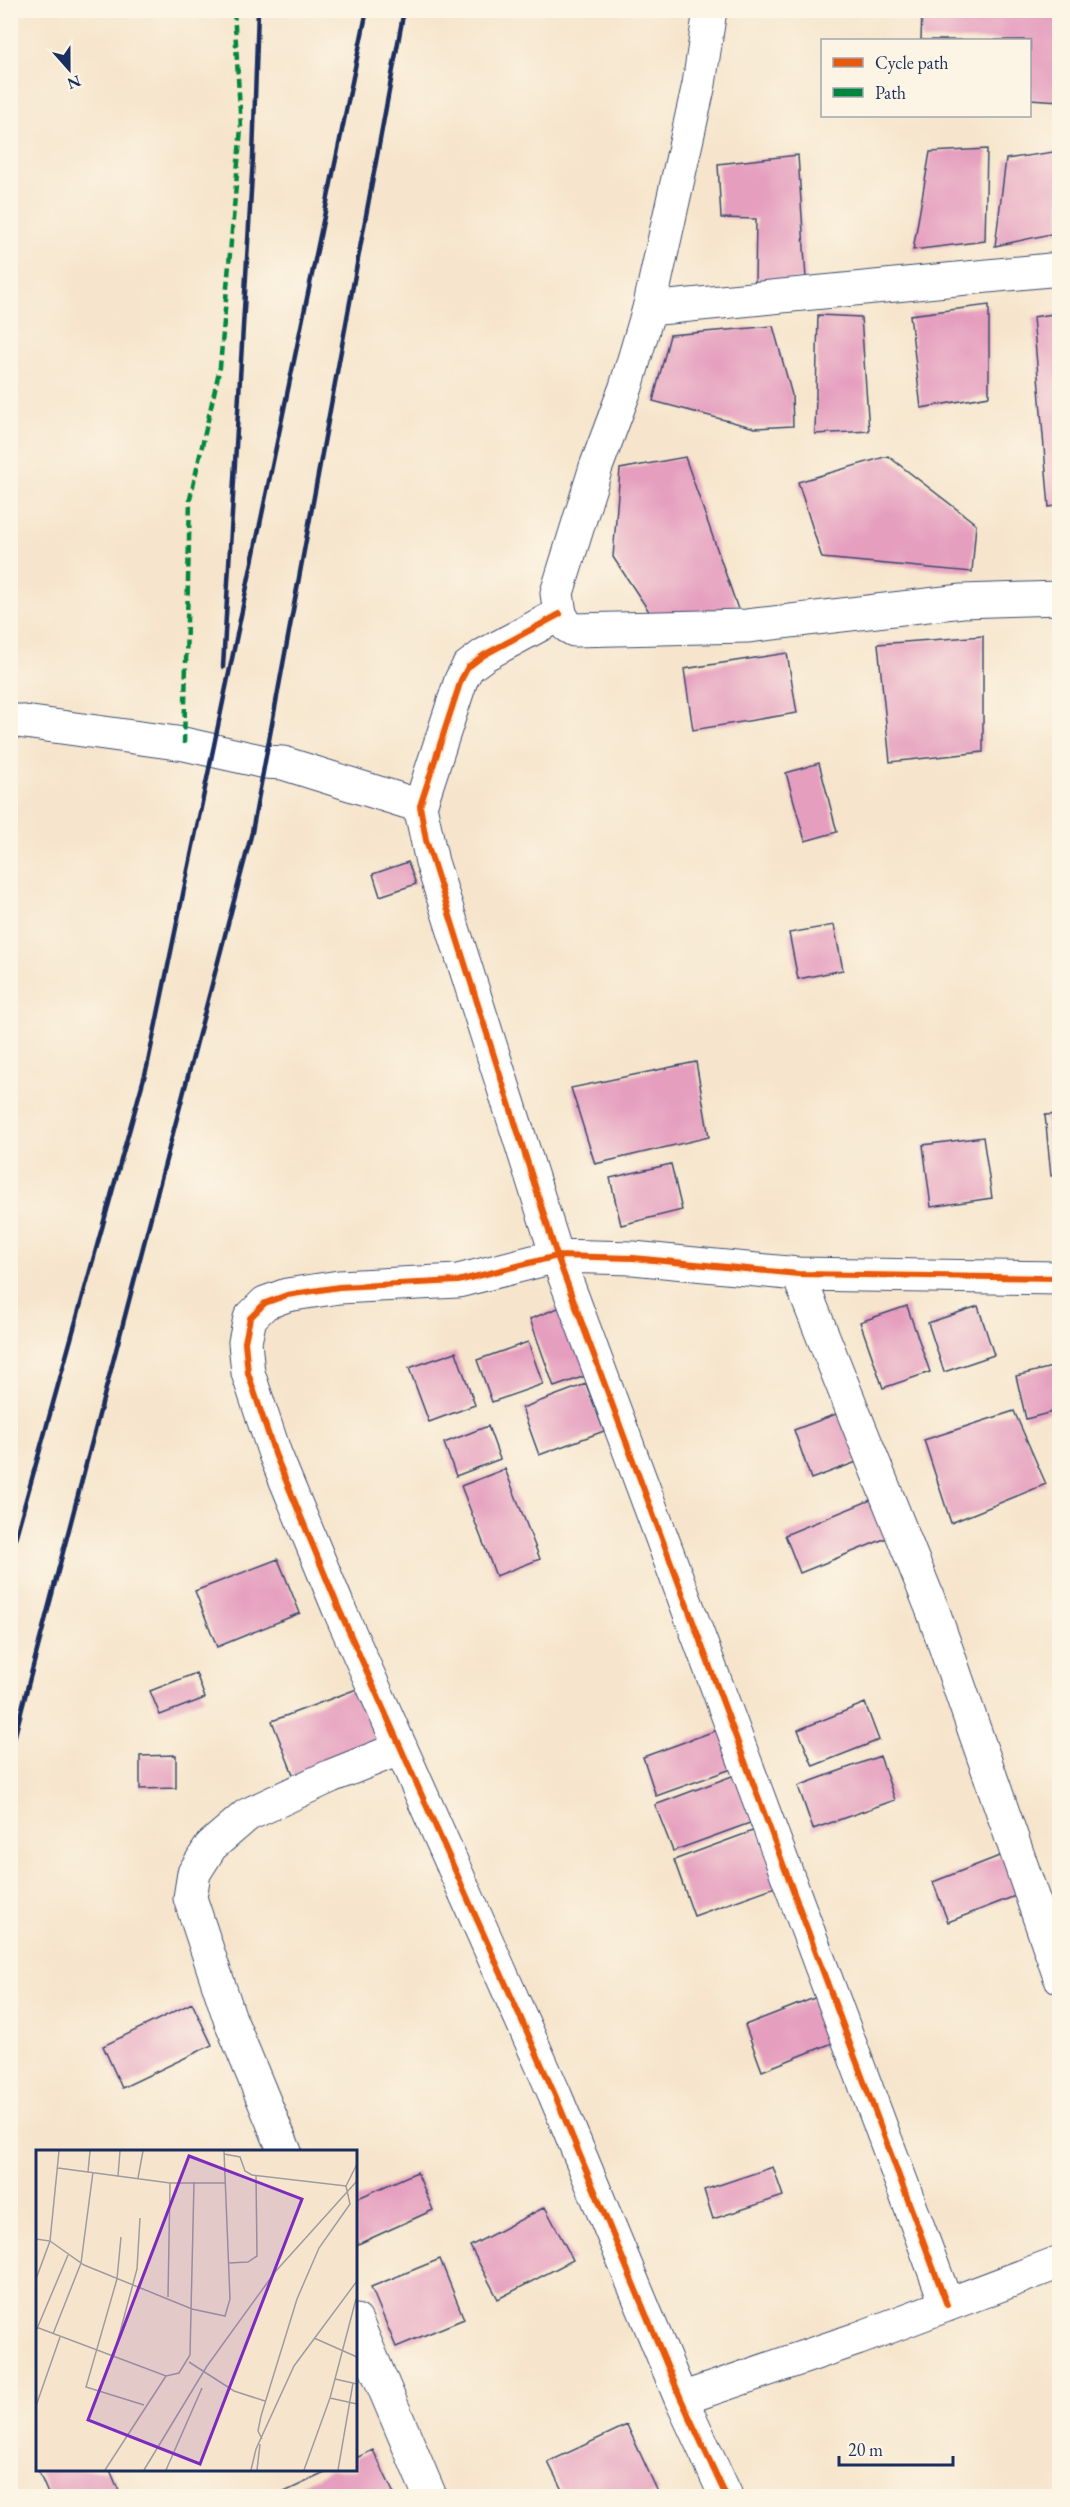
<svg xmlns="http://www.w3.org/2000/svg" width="1070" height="2507" font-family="'EB Garamond',serif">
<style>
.building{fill:#e59ebe}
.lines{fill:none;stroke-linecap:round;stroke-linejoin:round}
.minor-casing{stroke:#3c4a6e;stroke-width:35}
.tertiary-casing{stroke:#3c4a6e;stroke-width:35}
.minor{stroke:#fff;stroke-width:33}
.tertiary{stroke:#fff;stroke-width:33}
.rail{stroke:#1b2f5e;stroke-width:4.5}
.quiet{stroke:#00873e;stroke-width:4.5;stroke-dasharray:9 4.5;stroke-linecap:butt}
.cycleway-casing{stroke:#fcf5e5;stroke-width:10}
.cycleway{stroke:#e8590c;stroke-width:6}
.inset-road{fill:none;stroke:#9e9ca0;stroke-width:1.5}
.view{fill:#7b2cbf;fill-opacity:0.15;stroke:#7b2cbf;stroke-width:3}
.inset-edge{fill:none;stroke:#1b2f5e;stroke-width:3}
</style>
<rect width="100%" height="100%" fill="#fcf5e5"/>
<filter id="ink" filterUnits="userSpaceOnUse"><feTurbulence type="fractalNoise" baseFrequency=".0167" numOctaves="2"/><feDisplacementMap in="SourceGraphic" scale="12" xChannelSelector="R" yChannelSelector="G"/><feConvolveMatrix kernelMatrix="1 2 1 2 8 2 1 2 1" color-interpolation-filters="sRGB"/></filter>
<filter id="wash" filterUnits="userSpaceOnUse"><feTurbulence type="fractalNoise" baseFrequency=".008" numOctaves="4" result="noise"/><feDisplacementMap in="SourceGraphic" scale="24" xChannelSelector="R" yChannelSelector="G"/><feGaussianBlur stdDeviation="1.35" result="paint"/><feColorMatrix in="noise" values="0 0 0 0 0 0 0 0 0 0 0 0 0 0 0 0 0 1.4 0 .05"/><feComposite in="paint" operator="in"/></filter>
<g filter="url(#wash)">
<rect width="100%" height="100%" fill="#f6e5cc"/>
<g id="blocks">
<path class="building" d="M922 10H1060V101L1030 99V40H921Z
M987 149 985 241 913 250 930 152Z
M1060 151V232L995 246 1006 159Z
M798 155 806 279 755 282 756 219 721 218 718 164Z
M989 305V396L921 408 910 315Z
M1060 313V505L1049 507 1033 317Z
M818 315 861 317 869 431 815 434Z
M773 326 792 395 793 426 755 428 653 401 670 335Z
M888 456 976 524 972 572 822 558 798 482Z
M685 457 739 612 652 616 613 557 620 469Z
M983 636V752L890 762 878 644Z
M787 653 797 713 693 730 684 669Z
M819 763 837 832 805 841 786 773Z
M408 862 416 884 380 896 373 874Z
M834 925 843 970 798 979 789 933Z
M696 1062 709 1137 595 1164 571 1088Z
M1060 1114V1175L1051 1176 1045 1115Z
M983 1137 992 1198 931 1207 923 1145Z
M671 1164 682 1210 621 1225 610 1178Z
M566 1305 591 1374 554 1387 530 1319Z
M907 1306 930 1372 883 1388 860 1322Z
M978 1306 994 1355 944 1372 928 1323Z
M528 1342 543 1384 492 1402 477 1360Z
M456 1352 475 1405 429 1422 409 1368Z
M1060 1365V1410L1026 1419 1016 1376Z
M586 1384 604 1431 539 1455 522 1408Z
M844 1411 862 1460 811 1479 794 1430Z
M1014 1411 1046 1484 951 1523 924 1440Z
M488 1426 500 1459 456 1476 444 1443Z
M505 1469 540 1559 496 1576 461 1486Z
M878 1497 894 1535 800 1573 785 1535Z
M278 1559 300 1613 217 1647 195 1591Z
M196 1673 205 1698 160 1715 150 1691Z
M362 1687 384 1743 296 1782 272 1721Z
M865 1703 879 1740 813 1766 798 1730Z
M723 1728 737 1767 656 1796 643 1757Z
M176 1755V1788L140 1789V1756Z
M880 1756 895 1800 813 1829 798 1786Z
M740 1773 758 1820 673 1851 655 1805Z
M758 1829 778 1886 694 1916 674 1860Z
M1007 1853 1023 1893 948 1922 933 1882Z
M822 1995 840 2040 762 2071 745 2025Z
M192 2003 212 2045 122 2088 103 2046Z
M773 2167 783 2196 713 2219 704 2190Z
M417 2172 433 2210 356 2245V2199Z
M545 2207 573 2260 498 2299 470 2246Z
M440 2259 464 2319 396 2347 371 2287Z
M627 2425 658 2492 649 2496H565L548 2462Z
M373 2450 395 2496H284L282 2493 331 2470H356V2458Z
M38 2470H110L121 2496H49Z"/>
</g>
</g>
<g filter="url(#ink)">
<use href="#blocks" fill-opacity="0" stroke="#3c4a6e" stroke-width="1.5"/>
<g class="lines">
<defs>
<path id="minor" d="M649 309 1060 269
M560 614 567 626 574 630 747 626 962 601 1060 598
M420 806 432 862 557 1256 947 2305
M798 1274 933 1611 1060 1977
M285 2152 230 2019 190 1898 194 1873 211 1846 247 1815 331 1776 401 1748
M356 2321 430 2496
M681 2399 857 2339 1060 2262
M726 2496 681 2399 555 2095 339 1609 275 1454 248 1373 245 1342 250 1318 265 1303 287 1295 339 1287 458 1281 557 1256 633 1258 798 1274 1060 1278"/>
<path id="tertiary" d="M10 720 184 744 265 762 283 763 420 806 461 680 468 667 484 655 560 614 557 593 596 467 626 387 649 309 699 84 710 10"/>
</defs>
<use href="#minor" class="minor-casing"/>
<use href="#tertiary" class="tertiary-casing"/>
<use href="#minor" class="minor"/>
<use href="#tertiary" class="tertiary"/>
<path class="rail" d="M223 667 253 157 258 10
M10 1557 147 1067 367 10
M10 1754 252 832 404 10"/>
<path class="quiet" d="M184 744 190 499 220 367 241 128 234 10"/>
<defs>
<path id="cycleway" d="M560 614 484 655 468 667 461 680 420 806 426 840 557 1256 947 2305
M726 2496 681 2399 555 2095 339 1609 275 1454 248 1373 245 1342 250 1318 265 1303 287 1295 339 1287 458 1281 557 1256 633 1258 798 1274 1060 1278"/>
</defs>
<use href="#cycleway" class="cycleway-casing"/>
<use href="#cycleway" class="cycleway"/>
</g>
</g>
<g transform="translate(36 2150)">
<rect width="321" height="321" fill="#f6e5cc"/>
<path class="inset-road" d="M23 1 14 91 48 115 156 159 189 166 194 149 188 1M188 4 204 7 209 21 216 25 310 36M22 18 134 33H190M52 22 54 1M82 26 84 1M102 28 107 1M85 87 81 129 50 237 108 255M0 89 14 91 0 129M193 113 212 112 221 106 220 26M132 147 134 33M0 177 130 226 143 223 154 205 158 32M0 181 32 105M17 184 45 113 57 22M278 188 321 207M77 208 101 119 104 68M153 212 198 241 229 251M299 229 321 234M294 248 321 254M0 256 24 187M226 289 222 281 225 266 261 149 283 98 314 54 310 36 321 14M69 320 130 226M108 320 171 216 239 122 321 31M130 320 166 238M215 320 220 299 258 216 321 131M221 320 224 294M268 320 294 248 320 149M302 320 317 233"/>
<path class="view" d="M153 6 266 49 164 314 52 270Z"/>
<rect width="321" height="321" class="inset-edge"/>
</g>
<rect width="1070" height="2507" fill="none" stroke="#fcf5e5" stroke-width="36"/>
<rect x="821" y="39" width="210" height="78" fill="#fcf5e5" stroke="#a2a6af" stroke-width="1.5"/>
<rect x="833" y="58" width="30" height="9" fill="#e8590c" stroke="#a2a6af" stroke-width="1.5"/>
<text x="875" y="69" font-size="18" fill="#1b2f5e">Cycle path</text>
<rect x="833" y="88" width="30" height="9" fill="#00873e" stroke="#a2a6af" stroke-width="1.5"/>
<text x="875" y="99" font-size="18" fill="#1b2f5e">Path</text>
<g transform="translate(69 69) rotate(159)" stroke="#fcf5e5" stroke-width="4.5" paint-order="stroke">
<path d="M0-4.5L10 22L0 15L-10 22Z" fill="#1b2f5e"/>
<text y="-9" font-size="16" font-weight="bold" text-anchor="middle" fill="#1b2f5e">N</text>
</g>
<path d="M839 2456v9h114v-9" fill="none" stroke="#1b2f5e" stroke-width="3"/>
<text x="848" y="2456" font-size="18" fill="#1b2f5e" stroke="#fcf5e5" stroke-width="4.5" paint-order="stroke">20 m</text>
</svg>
